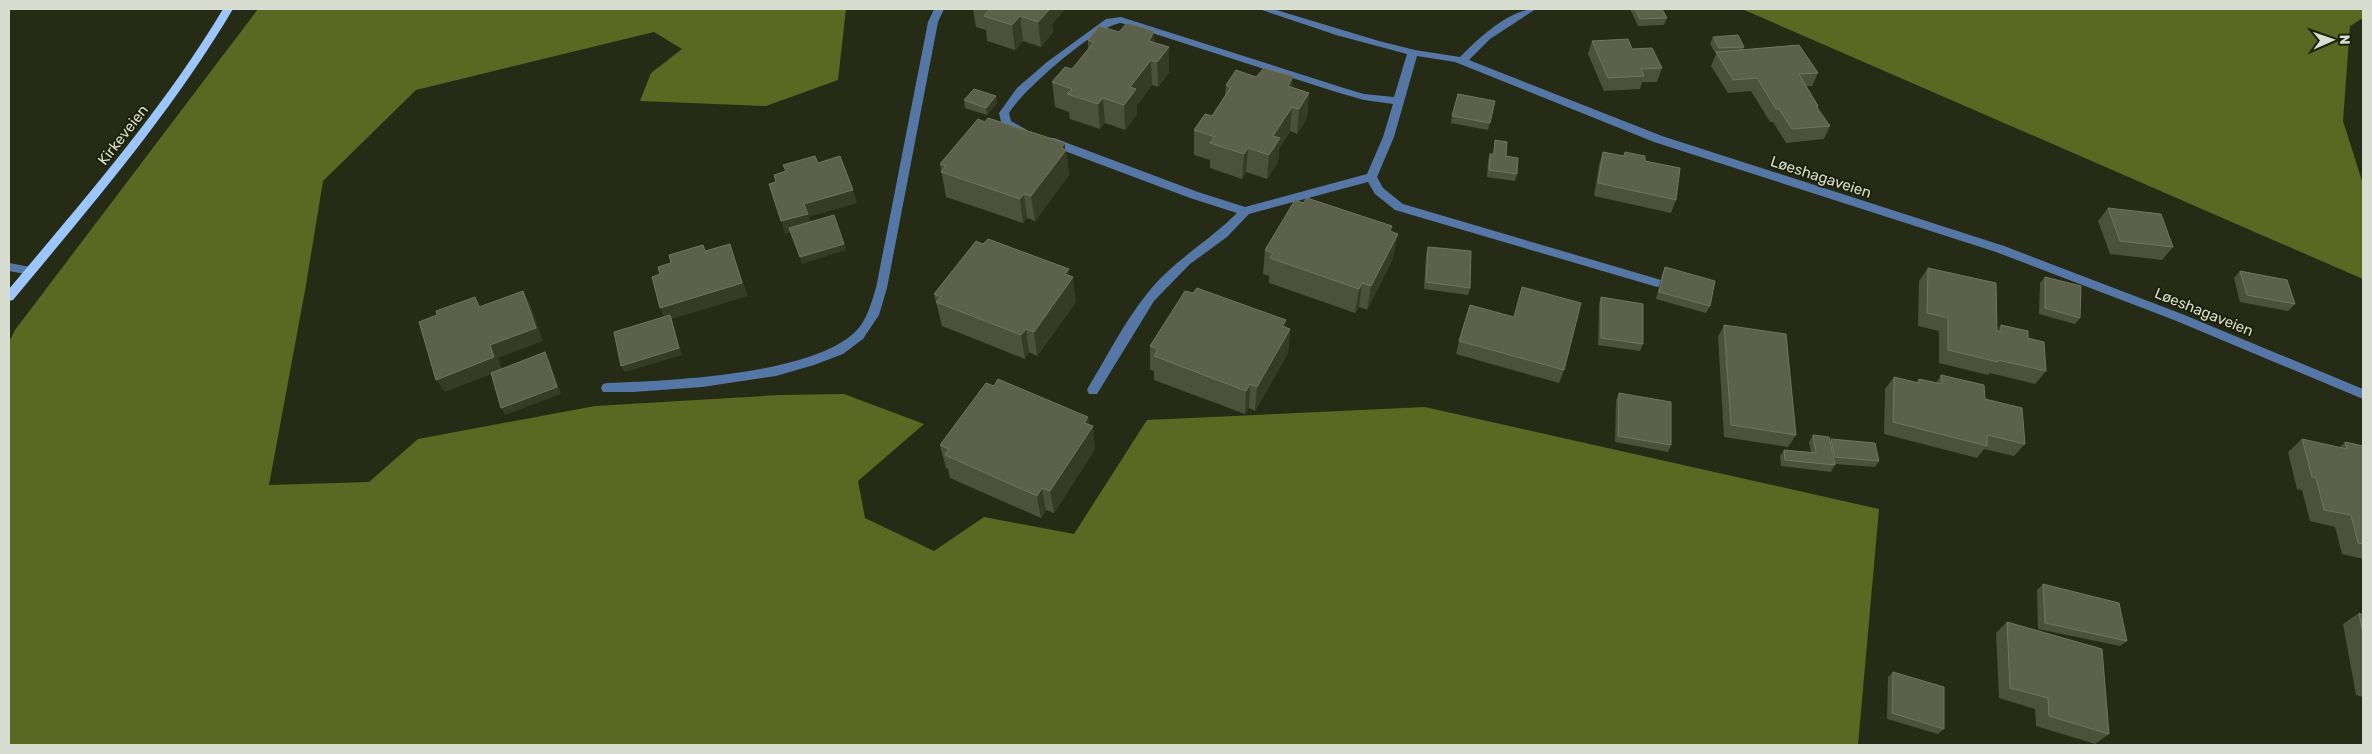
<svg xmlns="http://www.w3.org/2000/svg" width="2372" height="754" font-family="Rubik,sans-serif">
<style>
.forest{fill:#5a6921}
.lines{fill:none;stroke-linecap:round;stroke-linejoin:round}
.minor{fill:#5577a5;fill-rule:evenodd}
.major{fill:#9cc6ff;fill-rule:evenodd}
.wall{fill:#4c523a}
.shaded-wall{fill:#363c24}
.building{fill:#5b614a;stroke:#6f755f}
.labels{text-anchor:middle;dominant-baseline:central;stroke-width:4;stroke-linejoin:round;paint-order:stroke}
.street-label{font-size:15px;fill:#d9ddcf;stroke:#1b210a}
</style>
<rect width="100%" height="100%" fill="#252b14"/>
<path class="forest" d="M258 9H846L838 80 766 106 640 101 651 73 682 49 654 32 416 90 323 181 306 285 269 485 369 482 418 439 595 406 779 395 844 394 924 424 858 481 865 518 934 551 984 517 1074 534 1147 420 1425 407 1879 509 1858 745H9V342L15 330Z
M1742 9H2363V18L2350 26 2343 121 2363 184V279Z"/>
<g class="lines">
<path class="minor" d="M934 9H944L938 22 887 288 879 315 863 339 843 354 814 365 776 376 702 387 633 392H603L601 388 603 384 607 383C668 381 810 375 855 332 867 321 871 303 876 288L928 22Z
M1259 9H1273L1379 41 1415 50 1460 57C1478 39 1509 9 1536 9L1490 39 1469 60 1662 136 2004 246 2182 314 2363 389V399L2174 320 1996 252 1654 142 1455 62 1417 56 1394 137 1377 177 1383 188 1403 204 1661 280 1663 283 1661 286 1657 287 1395 210 1375 194 1368 182 1249 214 1227 237 1190 264 1154 301 1097 394H1089L1087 390 1089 386C1106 358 1125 321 1146 295 1171 262 1208 242 1237 213L1190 198 1046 144 1045 141 1046 138H1054L1198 192 1245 207 1367 174 1383 137 1393 104 1364 100 1336 92 1121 23C1097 25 1022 91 1009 113L1011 121 1027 130 1026 133H1018L1002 126 999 113 1017 88 1047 62 1106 19 1121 17 1344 88 1364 94 1394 97 1407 54 1336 35Z
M9 263 31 267 37 271 31 275 9 271Z"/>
<path class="major" d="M223 9H233C170 115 91 206 13 300L9 301V289C85 198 162 111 223 9Z"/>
</g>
<path class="wall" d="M973 9H1065L1052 24 1053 32 1041 47 1023 41 1015 50 987 41 986 30 976 27Z
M1630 9H1662L1667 18 1664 25 1638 26Z
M1154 31V43L1169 72 1158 87 1152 85 1137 105V114L1125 130 1105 123 1100 129 1070 119 1069 112 1055 107 1052 82 1072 69 1088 49V40L1119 32Z
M1713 37 1744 47 1743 50 1818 73 1812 86H1806L1818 106 1817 108 1830 126 1824 139 1786 143 1773 122H1770L1751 91 1728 93 1711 66 1716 54 1710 44Z
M1592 41 1632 49 1662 68 1657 82H1642L1640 89 1604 91 1588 54Z
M1293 76 1292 88 1309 93 1307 118 1297 134 1290 131 1279 149 1278 162 1267 179 1246 172 1242 179 1210 168V160L1194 155V130L1212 116 1225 96 1226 85 1256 77Z
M996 96 997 103 987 115 965 108 964 100Z
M1495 101 1488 130 1451 123 1452 116Z
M1495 140 1517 174 1515 181 1487 177 1488 161 1490 154H1493Z
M1065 150H1066L1069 175 1035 221 1027 218 1023 223 946 197 940 164Z
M1603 152 1623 156 1625 152 1645 161 1676 200 1671 213 1594 196 1599 165Z
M2108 208 2173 247 2162 260 2110 254 2098 221Z
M1391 232 1393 258 1367 310 1359 307 1355 313 1269 283V276L1263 274 1265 250Z
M983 244 1070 276 1076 302 1037 356 1029 352 1025 359 942 326 934 294Z
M1428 247 1470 288 1468 295 1424 289 1426 254Z
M1665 267 1710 306 1706 313 1656 299 1662 274Z
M1928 268 1997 331 2001 325 2028 338 2046 371 2035 384 1990 373 1988 375 1939 363V331L1918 326 1919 281Z
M2240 271 2295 304 2288 311 2240 302 2234 278Z
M2045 277 2080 318 2075 324 2039 314 2040 283Z
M1601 297 1643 344 1640 351 1598 345 1599 304Z
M1724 325 1796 435 1788 447 1724 437 1718 337Z
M1285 327 1290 329 1288 353 1255 411 1249 408 1245 414 1154 380V371L1150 370V346Z
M1459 341 1564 370 1559 383 1456 354Z
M1941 375 1985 399 2025 444 2014 456 1984 449 1977 458 1884 434 1885 389 1894 377 1916 383 1919 379 1936 383Z
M1619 393 1671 445 1668 452 1615 442 1616 400Z
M1088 417 1089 425 1095 449 1054 513 1046 510 1041 518 950 478 948 469 946 468 940 445Z
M1813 435 1830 441 1831 439 1879 461 1875 467 1835 464V465L1831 472 1781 466 1780 456 1784 450 1811 452 1809 442Z
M2302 439 2339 448 2345 442 2363 446V559L2342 554 2335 527 2310 521 2302 490 2297 489 2288 452Z
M2043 584 2127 641 2120 646 2038 629 2037 590Z
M2359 613 2363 615V697L2356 695 2343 624Z
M2007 622 2109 734 2095 744 2036 726 2035 709 1999 698 1996 633Z
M1893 672 1944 729 1938 734 1887 719 1888 677Z"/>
<path class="shaded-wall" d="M1045 9H1065L1052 24 1053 32 1041 47 1038 22Z
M1020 16 1023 41 1015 50 1012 25Z
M1154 31 1155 56 1151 60 1152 85 1137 105V114L1125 130 1124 105 1130 87 1149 41Z
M1169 47V72L1158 87 1157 62Z
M1293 76 1291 101 1288 86Z
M1309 93 1307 118 1297 134 1299 109Z
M996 96 997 103 987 115 986 108Z
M1103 98 1105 123 1100 129 1098 104Z
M1292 107 1290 131 1279 149 1278 162 1267 179 1269 155 1273 136Z
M1065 143V151L1066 150 1069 175 1035 221 1031 196 1061 148Z
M1248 148 1246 172 1242 179 1244 154Z
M853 190 857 203 809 217 812 227 785 234 781 221 804 204Z
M1024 194 1027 218 1023 223 1020 199Z
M1398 234 1393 258 1367 310 1371 286Z
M730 244 748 296 672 319 682 355 625 372 621 366 666 321 660 308Z
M844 244 846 250 802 264 800 257Z
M1069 269 1070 281 1073 277 1076 302 1037 356 1034 332Z
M1362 283 1359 307 1355 313 1359 289Z
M523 291 530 304 543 341 498 358 502 370 445 392 436 380 490 345Z
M475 297 483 309 479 307Z
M1286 320 1284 339 1290 329 1288 353 1255 411 1257 387 1282 326Z
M1026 329 1029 352 1025 359 1021 335Z
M545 352 549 359 561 394 505 415 501 408Z
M1250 384 1249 408 1245 414 1246 391Z
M1088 417 1090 431 1093 426 1095 449 1054 513 1050 491Z
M1042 488 1046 510 1041 518 1037 496Z"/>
<path class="building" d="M990 9H1050L1038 22 1020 16 1012 25 984 16Z
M1635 9H1662L1667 18 1640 19Z
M1127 23 1154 31 1149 41 1169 47 1157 62 1151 60 1130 87 1136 89 1124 105 1103 98 1098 104 1067 94 1072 89 1052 82 1065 67 1072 69 1094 42 1088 40 1099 26 1119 32Z
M1738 35 1744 47 1719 48 1713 37Z
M1628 39 1632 49 1652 48 1662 68 1641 69 1644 76 1608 78 1592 41Z
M1799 45 1818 73 1799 74 1818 106H1816L1830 126 1792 129 1779 109H1776L1757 78 1733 80 1716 52Z
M1264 68 1293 76 1288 86 1309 93 1299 109 1292 107 1273 136 1280 138 1269 155 1248 148 1244 154 1210 143 1215 137 1194 130 1205 114 1212 116 1231 87 1226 85 1236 70 1256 77Z
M974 89 996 96 986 108 964 100Z
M1458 94 1495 101 1490 123 1452 116Z
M988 118 1065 143 1061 148 1066 150 1031 196 1024 194 1020 199 941 172 946 166 940 164 978 119 985 122Z
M1495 140 1507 142 1506 156 1518 158 1517 174 1489 170 1490 154H1494Z
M1603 152 1624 156 1625 152 1645 156V161L1680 168 1676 200 1598 183Z
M815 156 818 163 840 156 853 190 804 204 808 214 781 221 769 184 776 182 774 175 786 171 783 165Z
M1307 198 1392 226 1390 231 1398 234 1371 286 1362 283 1359 289 1270 258 1273 253 1265 250 1295 200 1303 203Z
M2108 208 2161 214 2173 247 2120 241Z
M834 215 844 244 800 257 789 228Z
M988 239 1069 269 1065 274 1073 277 1034 332 1026 329 1021 335 936 302 941 297 934 294 976 241 983 244Z
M730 244 742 283 660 308 652 277 660 274 658 267 671 263 669 255 703 245 705 251Z
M1428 247 1471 251 1470 288 1426 282Z
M1665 267 1715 281 1710 306 1659 292Z
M1928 268 1996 283 1997 331 2001 332V325L2028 331V338L2044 342 2046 371 1998 360V362L1948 350V318L1927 313Z
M2240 271 2287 280 2295 304 2247 295Z
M2045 277 2081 286 2080 318 2045 308Z
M1522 287 1581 303 1564 370 1459 341 1470 305 1514 317Z
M1197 288 1286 320 1282 326 1290 329 1257 387 1250 384 1246 391 1154 356 1158 349 1150 346 1185 291 1193 293Z
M523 291 536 328 490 345 494 357 436 380 419 322 437 315 436 311 475 297 479 307Z
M1601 297 1643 304V344L1601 338Z
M670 315 679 348 621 366 614 332Z
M1724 325 1786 334 1796 435 1731 425Z
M545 352 557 387 501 408 491 373Z
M1941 375 1984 385 1985 399 2022 408 2025 444 1987 435V446L1893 422 1894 377 1919 383V379L1942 384Z
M998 379 1088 417 1084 423 1093 426 1050 491 1042 488 1037 496 945 455 949 449 940 445 986 383 994 386Z
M1619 393 1671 402V445L1618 436Z
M1813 435 1829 437 1835 465 1785 460 1784 450 1816 453Z
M1831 439 1875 443 1879 461 1835 457Z
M2302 439 2347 449 2345 442 2363 446V544L2358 543 2351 515 2324 510 2316 478 2312 477Z
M2043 584 2119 603 2127 641 2045 623Z
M2359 613 2363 615V634Z
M2007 622 2102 649 2109 734 2049 716 2048 698 2010 688Z
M1893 672 1944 687V729L1892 713Z"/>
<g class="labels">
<g class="street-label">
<text transform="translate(123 135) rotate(-52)">Kirkeveien</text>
<text transform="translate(1821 177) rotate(18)">Løeshagaveien</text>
<text transform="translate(2204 312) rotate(22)">Løeshagaveien</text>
</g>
</g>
<rect width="2372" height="754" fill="none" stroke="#d9ddcf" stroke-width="20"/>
<g transform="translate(2332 40) rotate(88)" stroke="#1b210a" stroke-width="4" paint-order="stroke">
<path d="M0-4L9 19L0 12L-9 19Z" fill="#d9ddcf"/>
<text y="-8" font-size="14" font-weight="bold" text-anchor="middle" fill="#d9ddcf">N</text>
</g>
</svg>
